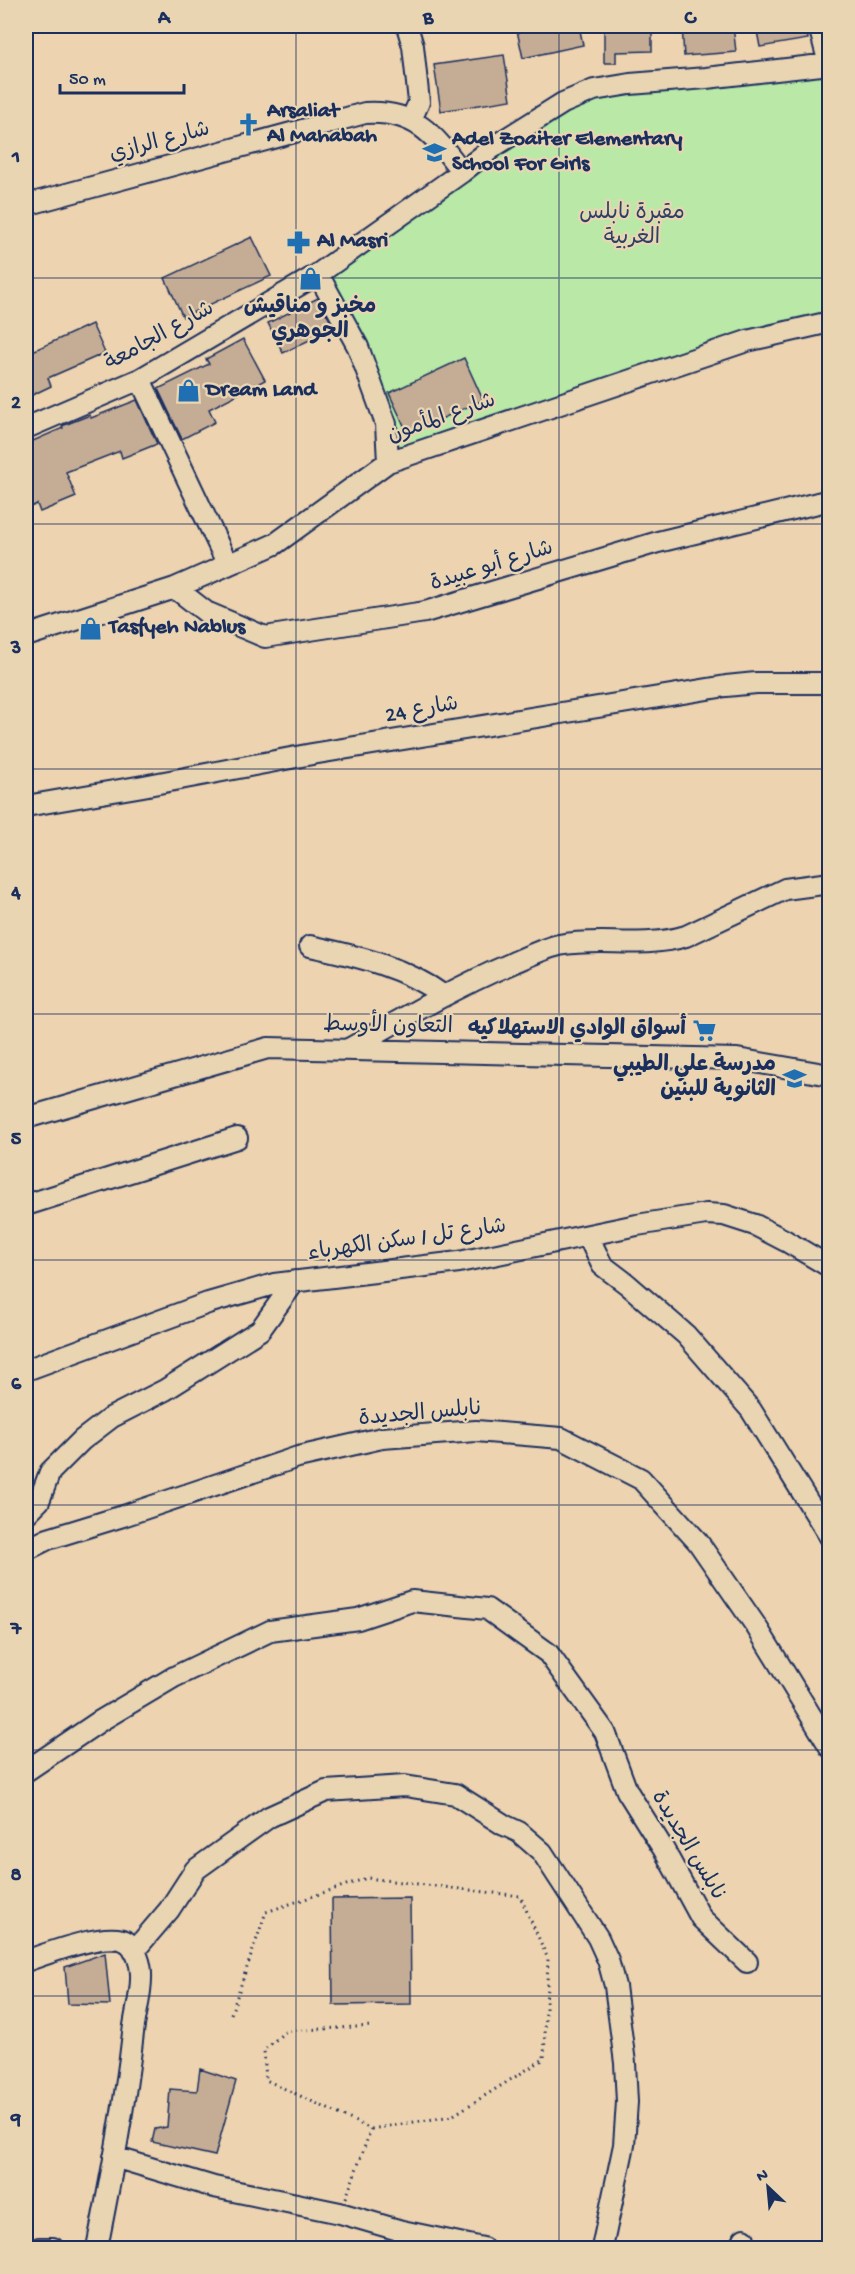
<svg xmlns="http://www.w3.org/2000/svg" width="855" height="2274" font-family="'Gochi Hand','Playpen Sans Arabic',sans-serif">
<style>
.green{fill:#b9e8a7;stroke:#6a8c82;stroke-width:1.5}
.building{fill:#c5ac95;stroke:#1b2f5e;stroke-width:1.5}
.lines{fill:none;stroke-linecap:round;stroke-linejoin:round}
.street-casing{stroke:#1b2f5e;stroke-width:24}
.path{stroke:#1b2f5e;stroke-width:3;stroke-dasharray:1.5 4.5;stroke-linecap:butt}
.street{stroke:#ead5b3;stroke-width:20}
.grid{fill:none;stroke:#1b2f5e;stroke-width:1.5;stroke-opacity:0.55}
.labels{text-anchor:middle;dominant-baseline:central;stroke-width:4.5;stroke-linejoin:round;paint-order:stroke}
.poi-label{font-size:22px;font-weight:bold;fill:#1b2f5e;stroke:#ead5b3;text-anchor:start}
.street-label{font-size:22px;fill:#1b2f5e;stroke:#ead5b3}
.park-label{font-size:22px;fill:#2b4265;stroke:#ead5b3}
.neatline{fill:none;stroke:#1b2f5e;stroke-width:2}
.grid-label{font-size:20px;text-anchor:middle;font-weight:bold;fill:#1b2f5e}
</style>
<rect width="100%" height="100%" fill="#edd3af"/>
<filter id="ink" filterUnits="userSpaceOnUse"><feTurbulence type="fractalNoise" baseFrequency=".0167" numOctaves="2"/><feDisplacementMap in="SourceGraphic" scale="12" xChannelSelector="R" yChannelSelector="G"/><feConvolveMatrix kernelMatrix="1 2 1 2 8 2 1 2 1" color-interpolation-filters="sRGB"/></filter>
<g filter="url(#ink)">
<path class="green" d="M829 70V311L746 331 463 429 393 451 326 278 498 150 593 95Z"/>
<path class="building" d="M516 26H579L583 45 523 58Z
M604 26H652V51L616 52V63H604Z
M682 26H733L736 52 684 56Z
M756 26H806L808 39 760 47Z
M504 55 511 100 441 111 434 65Z
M252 237 271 276 183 317 165 278Z
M318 298 334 328 283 353 268 323Z
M92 324 105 353 48 378 51 386 26 398V354Z
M243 339 265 380 209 409 215 422 182 439 158 389 209 364 206 359Z
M464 358 483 400 408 434 389 393Z
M137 400 157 444 122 458 120 451 66 472 76 497 40 512 37 504 26 509V444L63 428 62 426 90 415 91 418Z
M410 1898 411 2004 333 2005 332 1899Z
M105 1953 110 2005 68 2004 65 1967Z
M200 2069 236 2081 215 2156 152 2142 155 2129 167 2127 170 2089 197 2091Z"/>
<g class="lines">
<defs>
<path id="street" d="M407 26 413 46 419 102 411 120
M819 26 829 64
M26 205 365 113C416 110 434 135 462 172
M318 274 358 347 386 424 388 462
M140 379 228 565
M26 428 140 379 318 274 462 172 496 145 563 103 594 90 630 84 706 78 830 64
M175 588 206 612 265 637 425 612 658 542 830 500
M26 636 175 588 275 544 388 462 747 341 830 322
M26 806 143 786 312 754 726 686 756 683H830
M310 946C357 956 405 967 444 996
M347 1050C400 1020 452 989 508 965 524 958 542 949 559 945 601 937 643 949 686 936L785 889 830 883
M26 1118 268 1048 737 1059 830 1075
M26 1205 237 1138
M588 1236 602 1265 627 1284 686 1335 751 1410 830 1537
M26 1370 208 1303 274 1284 459 1262 637 1225 706 1214 724 1215 755 1225 786 1241 830 1267
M26 1514 39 1501 50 1472 82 1440 112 1417 165 1390 260 1330 295 1281
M26 1550 48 1539 123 1516 298 1457 382 1438 476 1431 561 1438 641 1479 698 1542 756 1626 830 1747
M26 1771 100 1721 174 1677 270 1631 358 1619 412 1601 487 1609 548 1653 605 1732 627 1791 664 1850 701 1918 747 1962
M134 1951 169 1910 195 1870 269 1817 326 1791 405 1786 455 1794 504 1825 519 1832 542 1852 598 1938 608 1960 615 1986 625 2063 627 2102 624 2145 602 2248
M26 1961C45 1954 109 1930 127 1942 136 1948 141 1964 141 1974 142 1993 135 2014 133 2033 125 2105 111 2177 97 2248
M114 2157 214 2187 340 2213 402 2231 483 2248
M39 2248H53
M744 2248V2239"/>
</defs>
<use href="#street" class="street-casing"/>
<path class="path" d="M231 2014 266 1912 367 1878 520 1896 548 1959 544 2059 452 2116 371 2129
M346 2198 371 2129 266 2080 264 2050 286 2031 373 2026"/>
<use href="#street" class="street"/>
</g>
</g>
<path class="grid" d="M296 26V2248M559 26V2248M26 278H830M26 524H830M26 769H830M26 1014H830M26 1260H830M26 1505H830M26 1750H830M26 1996H830"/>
<defs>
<symbol id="church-bare" viewBox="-9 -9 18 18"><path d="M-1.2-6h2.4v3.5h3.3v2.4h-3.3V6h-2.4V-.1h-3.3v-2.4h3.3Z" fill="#1f6fb2" stroke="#ead5b3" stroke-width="2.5" paint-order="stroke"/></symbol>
<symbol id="school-bare" viewBox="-9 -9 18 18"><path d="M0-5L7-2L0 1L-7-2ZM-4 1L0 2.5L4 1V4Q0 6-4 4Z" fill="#1f6fb2" stroke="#ead5b3" stroke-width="2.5" paint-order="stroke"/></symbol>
<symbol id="pharmacy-bare" viewBox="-9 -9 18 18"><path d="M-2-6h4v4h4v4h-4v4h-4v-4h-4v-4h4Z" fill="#1f6fb2" stroke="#ead5b3" stroke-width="2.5" paint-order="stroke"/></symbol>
<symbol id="shop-bare" viewBox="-9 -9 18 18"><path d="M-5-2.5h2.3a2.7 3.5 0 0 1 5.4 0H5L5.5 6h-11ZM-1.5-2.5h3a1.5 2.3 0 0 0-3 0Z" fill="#1f6fb2" stroke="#ead5b3" stroke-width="2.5" paint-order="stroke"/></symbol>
<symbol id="supermarket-bare" viewBox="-9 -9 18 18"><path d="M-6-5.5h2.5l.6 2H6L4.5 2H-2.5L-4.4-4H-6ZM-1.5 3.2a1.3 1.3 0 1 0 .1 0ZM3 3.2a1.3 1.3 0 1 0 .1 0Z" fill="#1f6fb2" stroke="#ead5b3" stroke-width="2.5" paint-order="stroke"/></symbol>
</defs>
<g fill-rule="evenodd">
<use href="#church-bare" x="232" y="108" width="33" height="33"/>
<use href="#school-bare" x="418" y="136" width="33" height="33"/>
<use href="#pharmacy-bare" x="282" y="226" width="33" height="33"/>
<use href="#shop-bare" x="294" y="262" width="33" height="33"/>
<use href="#shop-bare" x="172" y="374" width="33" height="33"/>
<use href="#shop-bare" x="74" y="612" width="33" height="33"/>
<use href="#supermarket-bare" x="688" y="1014" width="33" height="33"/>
<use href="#school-bare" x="778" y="1062" width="33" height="33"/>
</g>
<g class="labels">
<g class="poi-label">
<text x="267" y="112">Arsaliat<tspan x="267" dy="25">Al Mahabah</tspan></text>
<text x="452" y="140">Adel Zoaiter Elementary<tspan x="452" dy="25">School For Girls</tspan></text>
<text x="317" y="242">Al Masri</text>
<text x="310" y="308" text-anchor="middle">مخبز و مناقيش<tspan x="310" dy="25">الجوهري</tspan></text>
<text x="206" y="391">Dream Land</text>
<text x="109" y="628">Tasfyeh Nablus</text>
<text x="686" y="1030" text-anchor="end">أسواق الوادي الاستهلاكيه</text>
<text x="776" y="1066" text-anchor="end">مدرسة علي الطيبي<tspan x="776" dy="25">الثانوية للبنين</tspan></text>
</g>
<g class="street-label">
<text transform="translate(160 143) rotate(-15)">شارع الرازي</text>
<text transform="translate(160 337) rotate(-29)">شارع الجامعة</text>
<text transform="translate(442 419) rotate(-19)">شارع المأمون</text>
<text transform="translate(492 567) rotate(-17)">شارع أبو عبيدة</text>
<text transform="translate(422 711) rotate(-10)">شارع 24</text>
<text transform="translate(388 1027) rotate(1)">التعاون الأوسط</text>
<text transform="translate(407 1241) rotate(-8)">شارع تل / سكن الكهرباء</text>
<text transform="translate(420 1415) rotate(-5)">نابلس الجديدة</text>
<text transform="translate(687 1846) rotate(59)">نابلس الجديدة</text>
</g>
<g class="park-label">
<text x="632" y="214">مقبرة نابلس<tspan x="632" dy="25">الغربية</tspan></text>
</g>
</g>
<rect width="855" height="2274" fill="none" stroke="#ead5b3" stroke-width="66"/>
<g transform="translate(768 2187) rotate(334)" stroke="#ead5b3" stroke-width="4.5" paint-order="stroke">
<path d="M0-4.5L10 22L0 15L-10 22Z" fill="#1b2f5e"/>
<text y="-9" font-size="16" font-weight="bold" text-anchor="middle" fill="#1b2f5e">N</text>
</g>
<path d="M60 84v9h124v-9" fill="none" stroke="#1b2f5e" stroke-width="3"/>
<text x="69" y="84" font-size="18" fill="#1b2f5e" stroke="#ead5b3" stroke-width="4.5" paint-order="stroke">50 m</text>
<rect x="33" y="33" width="789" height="2208" class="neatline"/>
<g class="grid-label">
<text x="164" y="23">A</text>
<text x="428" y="23">B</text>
<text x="690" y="23">C</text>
<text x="16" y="162">1</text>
<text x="16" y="408">2</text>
<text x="16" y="653">3</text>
<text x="16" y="898">4</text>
<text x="16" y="1144">5</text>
<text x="16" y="1389">6</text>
<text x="16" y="1634">7</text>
<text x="16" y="1880">8</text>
<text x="16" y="2125">9</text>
</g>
</svg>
